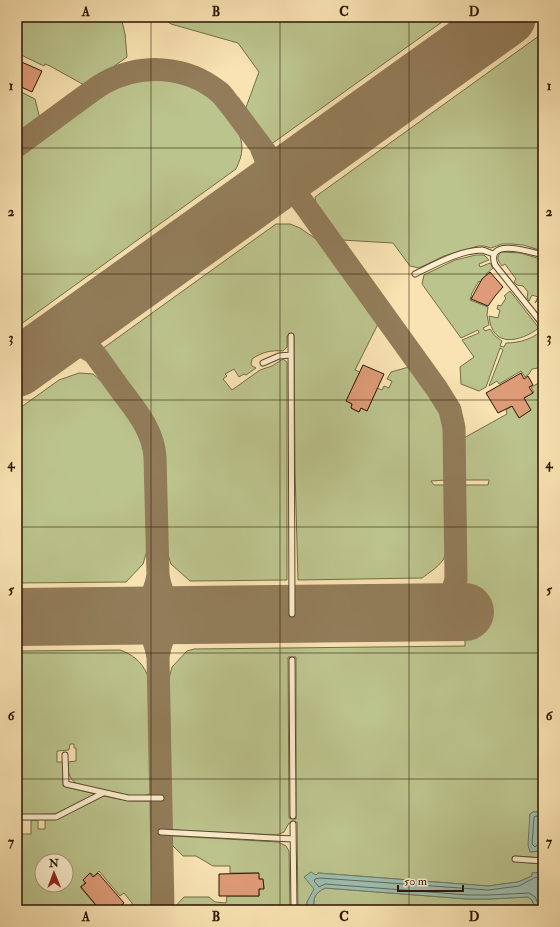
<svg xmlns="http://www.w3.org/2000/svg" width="560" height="927" font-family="'IM FELL Double Pica',serif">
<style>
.green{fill:#bcc48d;stroke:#736c46;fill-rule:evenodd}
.water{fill:#9ebeb0;stroke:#707a6a}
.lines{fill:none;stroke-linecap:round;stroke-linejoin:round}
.shore{stroke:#646a58;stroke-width:1}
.taxiway{stroke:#927c59;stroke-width:23}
.runway{stroke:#927c59;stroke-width:58}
.building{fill:#de9b77;stroke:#2a1500}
.service-casing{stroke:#5e482c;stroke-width:7}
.service{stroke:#fbedcd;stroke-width:5}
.grid{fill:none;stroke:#2a1500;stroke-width:1;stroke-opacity:0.55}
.neatline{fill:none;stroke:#2a1500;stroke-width:1.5}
.grid-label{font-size:13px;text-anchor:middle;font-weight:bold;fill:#2a1500}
</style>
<rect width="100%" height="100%" fill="#f9e3b2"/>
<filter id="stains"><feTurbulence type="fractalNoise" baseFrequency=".005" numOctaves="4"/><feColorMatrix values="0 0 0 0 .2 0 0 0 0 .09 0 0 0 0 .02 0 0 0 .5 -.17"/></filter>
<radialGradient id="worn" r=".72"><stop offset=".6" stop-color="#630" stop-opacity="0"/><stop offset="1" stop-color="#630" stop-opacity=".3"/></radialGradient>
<path class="green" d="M17 17H121L125 34 127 57 86 86 50 66 45 64 44 66 17 53Z
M162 17H449L270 145 245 110 259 72 238 43 171 24Z
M543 33V251L523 245 512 244H502L491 248 484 246H478L444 256 419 268 410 266 393 243 342 240 316 204 315 197Z
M157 77C188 79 211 93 230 117 236 127 242 137 242 148 242 156 239 162 236 169L17 327V155L106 92C122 83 138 78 157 77Z
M17 90 35 99 40 119 17 135Z
M276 224H290L300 228 316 239 378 324 355 370 360 372 347 401 352 404 351 408 359 412 361 408 367 411 377 388 382 390 384 386 389 388 392 381 387 379 391 372 409 367 441 412 446 425V480L431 481 434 485H446C447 503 451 545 443 560 438 567 429 573 422 578L298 580 295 470 294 335 287 336V347L283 351C271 350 262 352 252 359L251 364 252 366 256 368 246 375 244 374 239 377 234 369 225 374 227 376 223 379 232 390 260 370 272 366 283 359 287 362V580L190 581 171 564 165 545 162 450 158 430 150 417 102 349Z
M501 252 521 253 543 260V300L540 298 535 303 538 297 532 295 529 301 527 298 528 292 523 286 517 285 514 282 516 279 505 264 502 266C498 261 496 257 501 252Z
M476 255H484L489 260 479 264 480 267 490 263 493 268 486 274 489 279 484 284 479 281 472 293 470 300 488 307 487 315 489 325 483 328 485 331 490 329 495 336 502 341 500 346 504 347 506 343C518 343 537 339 543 327V814L540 812H533L530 814 531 852 540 851V848L542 846 543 835V858L515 856 514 861 543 864V910H314C313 898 314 894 325 888L468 899H489L528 897 532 900 535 908 542 879 541 872 532 873V876L518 882 488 886 318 873 315 889 307 902V910H298L297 822 289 823 284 832 277 835 174 830 170 827 167 687 172 667 187 651 194 649 465 646 463 485H488L489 480H463L462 439 507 414 506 410 534 392 531 387 537 384 541 380V372L538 368 532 369 529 374 525 377 521 371 499 384 497 381 489 386 503 350 500 348 486 387 479 391 461 384 460 367 474 357 462 340 479 333 478 330 461 338 422 284 424 275 455 260ZM288 657H296V819L289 818Z
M510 291 539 328C520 342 492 349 489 316L498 318 500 310 497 309 498 305 501 306 506 298 504 296Z
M79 373 93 374 110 389 138 429 146 448 149 544 143 564 126 582 17 583V410L59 380Z
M120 650C132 654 142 662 147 674 152 687 151 703 151 717 152 742 152 767 153 792 140 803 93 788 77 784 68 778 68 771 68 762L76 761V748H74V744H70L69 750 57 751V762H63V786L95 794 55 814 17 815V651Z
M104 796 130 801H148L153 803V907L150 910H133L132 903 124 893 120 896 99 871 94 876 91 873 83 880 85 883 80 887 99 909 98 910H17V820H21V834H31V820H38V829H45V820L59 818ZM42 861H66V885H42Z
M174 836 278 842 286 846 289 851 290 910H172L184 897H209L215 902 226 903 227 896H259V889L264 888 263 880 259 879 258 873H230V866H213L196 856H183L170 843V837Z"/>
<path class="water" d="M533 812H540L543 814 542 846 540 848V851L530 852 528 845 530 814Z
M311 872 316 875 318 873 488 886 518 882 532 876V873L541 872 542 879 543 907 539 909 535 908 532 900 528 897 489 899H468L325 888C314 894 313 898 314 910H307V902L314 889 304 877Z"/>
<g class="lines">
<path class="shore" d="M543 817 536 816 534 817 532 844 535 847 539 843 543 842
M543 880 536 877 519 886 488 890 320 878 315 879 314 881 319 887 325 884 468 895H489L529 893 535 897 538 903H543"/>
<path class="taxiway" d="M17 146C36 132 55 118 74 104 84 97 94 89 104 83 141 63 186 65 219 92 224 96 227 102 231 106L304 204 437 389 450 410 454 428 456 579C451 600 447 609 425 612
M253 199C265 184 272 168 262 150
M17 354C50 356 59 329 94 353 104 366 113 380 123 393 138 413 153 431 155 457L158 575C154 601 143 611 117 616
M158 575C162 602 173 609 199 615
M117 616C143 622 154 630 158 657
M163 910 158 657C162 629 173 622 199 615"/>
<path class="runway" d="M17 368 507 17
M17 617 465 612"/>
</g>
<path class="building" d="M17 60 42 71 32 92 17 85Z
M490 272 503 287 495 296 488 306 471 299 482 279Z
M363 365 384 374 367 411 361 408 359 412 351 408 352 404 346 401Z
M521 373 524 379 528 376 533 385 529 387 533 393 524 398 531 410 519 418 512 406 498 413 486 393Z
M90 873 93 877 98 873 124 903 116 910H100L81 887 86 883 83 880Z
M259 873V879H263L264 889H259V896H219V874Z"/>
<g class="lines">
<defs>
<path id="service" d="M415 274C434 265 460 250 482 250 486 251 490 253 494 254
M540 321 495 265C485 237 531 252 543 255
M291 336 292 614
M263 363 279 356 291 355
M292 660 293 816
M65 755 66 784 128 798H161
M17 817H56L103 793
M293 824 294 910
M161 832 293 839
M515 859 543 861"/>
</defs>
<use href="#service" class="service-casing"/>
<use href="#service" class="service"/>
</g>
<path class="grid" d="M151 17V910M280 17V910M409 17V910M17 148H543M17 274H543M17 400H543M17 527H543M17 653H543M17 779H543"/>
<rect width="560" height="927" fill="none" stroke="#f9e3b2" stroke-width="44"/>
<g transform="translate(54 873) rotate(359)"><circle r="19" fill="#fbedcd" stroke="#a7977b"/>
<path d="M0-3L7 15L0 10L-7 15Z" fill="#8f2418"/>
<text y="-6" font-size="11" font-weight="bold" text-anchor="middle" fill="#2a1500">N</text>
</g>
<path d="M398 885v6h65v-6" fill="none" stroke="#2a1500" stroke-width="2"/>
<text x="404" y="885" font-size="12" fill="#2a1500" stroke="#fbedcd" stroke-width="3" paint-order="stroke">50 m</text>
<rect x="22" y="22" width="516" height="883" class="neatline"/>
<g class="grid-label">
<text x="86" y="16">A</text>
<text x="216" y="16">B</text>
<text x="344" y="16">C</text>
<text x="474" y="16">D</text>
<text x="11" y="90">1</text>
<text x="549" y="90">1</text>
<text x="11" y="216">2</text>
<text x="549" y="216">2</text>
<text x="11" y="342">3</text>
<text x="549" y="342">3</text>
<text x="11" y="468">4</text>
<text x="549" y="468">4</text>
<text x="11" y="594">5</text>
<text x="549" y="594">5</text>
<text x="11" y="720">6</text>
<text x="549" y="720">6</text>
<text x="11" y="846">7</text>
<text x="549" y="846">7</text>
<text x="86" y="921">A</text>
<text x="216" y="921">B</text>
<text x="344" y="921">C</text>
<text x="474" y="921">D</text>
</g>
<rect width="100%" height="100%" filter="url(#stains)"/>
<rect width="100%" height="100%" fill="url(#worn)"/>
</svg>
